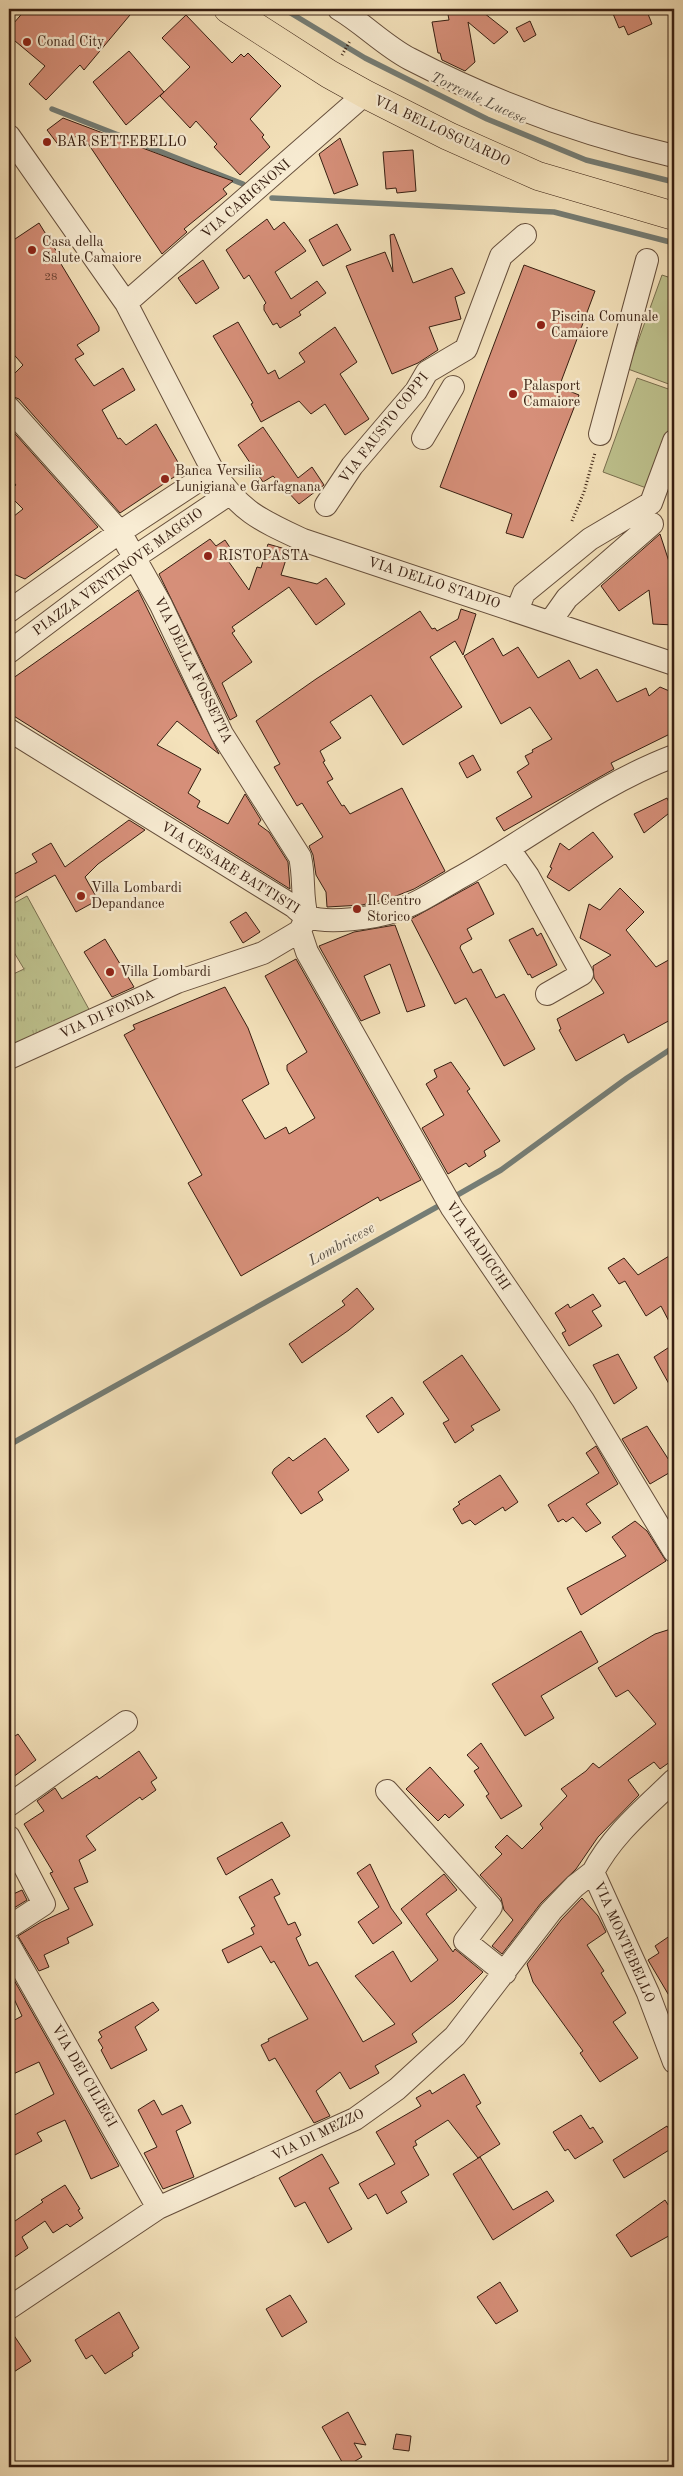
<svg xmlns="http://www.w3.org/2000/svg" width="683" height="2476" font-family="'Old Standard TT',serif">
<style>
.grass{fill:url(#grass-tufts);stroke:#7a7050}
.pitch{fill:#bec28e;stroke:#7a7050}
.lines{fill:none;stroke-linecap:round;stroke-linejoin:round}
.stream{stroke:#757d75;stroke-width:5.5}
.building{fill:#d68f79;stroke:#371e11}
.minor-casing{stroke:#664f3c;stroke-width:24}
.major-casing{stroke:#371e11;stroke-width:29}
.path{stroke:#371e11;stroke-width:3;stroke-dasharray:1 2.5;stroke-linecap:butt}
.minor{stroke:#f8ecd3;stroke-width:22}
.major{stroke:#f4e2bb;stroke-width:28}
.poi-dot{fill:#8f2418;stroke:#f8ecd3;stroke-width:2}
.labels{text-anchor:middle;dominant-baseline:central;stroke-width:4.5;stroke-linejoin:round;paint-order:stroke}
.number-label{font-size:11px;fill:#5f3a2b}
.poi-label{font-size:14px;fill:#371e11;stroke:#f8ecd3;text-anchor:start}
.street-label{font-size:14px;fill:#371e11;stroke:#f8ecd3}
.water-label{font-size:15px;font-style:italic;fill:#564d43;stroke:#f8ecd3}
</style>
<defs>
<pattern id="grass-tufts" width="24" height="20" patternUnits="userSpaceOnUse" patternTransform="scale(1.25)"><rect width="24" height="20" fill="#bec28e"/><path d="M3 7l-1-3M5 7V3M7 7l1-3M15 17l-1-3M17 17v-4M19 17l1-3" fill="none" stroke="#a4a679"/></pattern>
</defs>
<rect width="100%" height="100%" fill="#f4e2bb"/>
<filter id="stains"><feTurbulence type="fractalNoise" baseFrequency=".004" numOctaves="4"/><feColorMatrix values="0 0 0 0 .2 0 0 0 0 .09 0 0 0 0 .02 0 0 0 .5 -.17"/></filter>
<radialGradient id="worn" r=".72"><stop offset=".6" stop-color="#630" stop-opacity="0"/><stop offset="1" stop-color="#630" stop-opacity=".3"/></radialGradient>
<path class="grass" d="M27 896 91 1013 9 1048V976L24 969 9 944V906Z"/>
<path class="pitch" d="M662 275 674 279V386L628 369Z
M637 378 674 391V419L649 489 603 472Z"/>
<g class="lines">
<path class="stream" d="M284 9 365 58 487 119 586 160 674 182
M52 109 243 184
M272 198 554 212 674 243
M452 1198 501 1170 627 1078 674 1047
M9 1445 444 1203"/>
</g>
<path class="building" d="M26 9H135L84 70 80 65 46 100 29 84 45 66 9 36 13 24Z
M447 9H479L508 32 494 44 468 22 475 62 465 71 442 60 440 53H438L432 22 449 20Z
M611 9H646L652 24 628 35 624 26 619 28Z
M186 15 232 63 241 54 244 57 248 53 281 86 250 119 264 135 262 137 270 147 240 175 214 147 217 144 196 121 190 128 160 96 190 67 162 38Z
M530 21 536 35 524 42 516 28Z
M129 51 164 92 126 125 93 82Z
M63 118 193 167 233 181 223 189 227 194 184 229 187 232 162 254 81 133 60 147 47 130Z
M340 138 358 185 334 194 319 154Z
M413 150 416 191 397 193 396 188 386 189 383 152Z
M267 219 274 230 284 222 306 251 275 272 291 299 317 281 326 293 299 312 301 315 280 328 277 323 273 325 264 310V305L266 303 249 275 244 279 226 250Z
M39 223 60 257 58 259 99 327V331L77 345 84 354 75 359 94 386 123 368 135 390 102 410 118 439 120 438 126 445 156 424 183 471 120 513 19 399 9 395V379L23 365 9 349V243Z
M337 224 351 250 323 266 309 240Z
M394 234 413 283 452 268 465 293 455 297 461 319 429 327 438 350 418 363 392 374 346 266 385 252 393 272 390 235Z
M203 260 219 288 196 304 178 278Z
M524 265 595 291 559 387 579 395 523 538 506 533 512 514 440 487Z
M238 322 268 374 275 370 279 379 305 362 299 353 335 327 357 362 340 374 369 419 345 435 325 404 311 414 299 401 261 422 251 404 253 403 213 336Z
M9 427 98 527 25 579 9 572V520L23 509 9 495V491L16 485 9 477Z
M263 427 298 478 312 467 324 485 299 504 273 476 263 482 238 445Z
M660 534 674 577V625L653 624 649 590 619 611 601 586Z
M210 539 216 546 225 540 233 552 226 558 249 590 257 567 261 568 268 544 289 550 281 575 317 584 326 578 345 604 316 625 289 587 232 627 235 631 232 633 252 662 222 683 237 716 230 720 159 574Z
M138 590 219 754 177 721 157 745 201 769 188 793 200 801 197 807 228 824 245 794 261 820 258 824 269 832 288 862 290 889 9 713V681Z
M461 609 476 614 463 655 455 641 430 657 462 707 403 745 371 695 330 722 341 738 320 751 325 761 323 762 333 779 327 782 342 806 344 805 350 814 402 788 445 871 414 889 391 898 362 905 327 907 326 892 316 875 313 855 309 846 323 837 302 803 297 806 274 767 280 764 256 721 316 679 420 611 432 629 435 628 437 631 458 619Z
M493 638 503 656 518 647 538 678 569 660 580 679 597 669 617 702 646 688 649 696 660 687 674 693V732L611 763 614 769 504 831 496 818 532 797 517 772 529 764 525 756 533 752 532 750 552 739 530 707 501 724 464 656Z
M473 755 481 770 467 778 459 763Z
M667 798 673 810 644 833 634 814Z
M129 820 145 830 98 864 85 877 98 900 76 912 55 875 9 901V877L37 862 32 854 51 843 65 867Z
M593 832 613 857 569 891 547 877 552 868 550 867 560 843 569 850Z
M478 882 494 914 467 929 472 939 461 945 460 948 473 973 481 969 496 998 504 994 535 1049 504 1066 466 998 455 1004 411 919Z
M620 888 644 912 626 930 656 967 674 957V1018L628 1043 624 1034 576 1061 559 1030 561 1029 557 1019 604 993 594 978 593 966 611 955 580 938 589 904 600 910Z
M246 912 260 932 243 943 230 922Z
M395 925 425 1006 407 1012 390 964 364 976 380 1013 361 1021 319 946 354 932Z
M533 928 537 936 541 933 557 965 532 978 530 974 528 975 509 940Z
M105 939 134 987 112 997 84 952Z
M296 959 421 1180 380 1201 378 1197 241 1276 188 1183 202 1175 124 1035 135 1029 133 1025 225 987 248 1028 269 1084 242 1100 265 1139 286 1127 289 1134 315 1118 287 1070V1065L307 1052 265 976Z
M451 1062 470 1089 467 1091 500 1141 484 1151 486 1156 469 1167 466 1163 448 1174 422 1128 444 1115 426 1084 437 1077 434 1070Z
M674 1253V1331L661 1306 646 1316 625 1281 619 1284 608 1268 624 1258 638 1275Z
M357 1288 374 1309 349 1330 302 1363 289 1344 345 1305 342 1301Z
M593 1294 601 1306 592 1311 602 1326 569 1346 562 1333 566 1331 555 1313 568 1304 570 1308Z
M674 1344V1393L654 1357Z
M618 1354 637 1388 614 1404 593 1365Z
M462 1355 500 1410 471 1426 474 1430 455 1443 443 1423 449 1420 423 1382Z
M392 1397 404 1414 378 1433 366 1416Z
M647 1426 674 1468V1470L650 1484 622 1439Z
M325 1438 349 1470 318 1492 323 1500 301 1514 272 1473 274 1469 289 1457 293 1461Z
M596 1446 618 1484 586 1504 601 1523 586 1532 573 1517 566 1522 563 1519 558 1522 548 1505 599 1473 586 1453Z
M500 1475 518 1502 505 1511 503 1507 475 1525 470 1520 462 1524 453 1509 460 1504 458 1502Z
M635 1521 647 1531 666 1561 581 1615 567 1588 626 1556 612 1537Z
M674 1628V1759L660 1769 654 1762 628 1780 639 1795 598 1837 576 1869 541 1903 502 1954 492 1946 513 1920 504 1910 501 1898 480 1875 502 1854 495 1847 507 1835 522 1849 543 1828 540 1824 567 1796 561 1789 586 1771 593 1763 599 1768 656 1724 628 1690 616 1697 598 1668 655 1634Z
M581 1631 598 1662 541 1696 554 1718 525 1736 492 1684Z
M18 1734 36 1760 9 1780V1740Z
M481 1743 522 1806 501 1819 486 1796 489 1794 474 1771 479 1768 467 1755Z
M139 1751 157 1778 151 1782 156 1790 142 1800 140 1797 86 1836 96 1850 79 1860 88 1882 74 1888 93 1925 67 1938 69 1943 44 1955 49 1967 39 1971 18 1936 41 1922 69 1909 50 1873 53 1872 24 1824 44 1811 37 1801 55 1788 62 1799 97 1776 99 1779Z
M430 1767 464 1805 449 1818 445 1814 438 1821 406 1789Z
M282 1822 290 1836 226 1875 217 1858Z
M370 1864 391 1908 402 1923 373 1944 358 1922 379 1907 357 1873Z
M444 1874 457 1890 426 1914 453 1952 455 1949 483 1972 454 2001 412 2034 417 2042 375 2066 379 2073 350 2089 340 2072 316 2091 330 2116 314 2123 275 2058 269 2061 261 2045 269 2041 268 2039 308 2019 274 1961 271 1963 261 1946 228 1963 222 1950 254 1934 251 1928 255 1926 239 1897 272 1879 280 1894 274 1897 288 1925 295 1922 301 1935 296 1938 309 1966 317 1962 363 2042 395 2024 355 1976 393 1951 411 1982 438 1960 401 1909Z
M22 1890 27 1900 9 1911V1896Z
M582 1898 598 1916 606 1932 587 1945 604 1971 601 1973 626 2013 613 2022 638 2058 600 2082 580 2053 583 2051 533 1982 527 1964 561 1920Z
M674 1933V2004L648 1960 659 1953 655 1946Z
M9 1971 119 2166 91 2179 65 2120 37 2133 42 2141 9 2158V2118L54 2094 39 2062 9 2076V2023L22 2016 9 1988Z
M153 2002 159 2010 135 2027 147 2050 111 2069 101 2050 103 2048 98 2040 102 2037 99 2032Z
M464 2074 481 2103 476 2106 500 2144 478 2158 448 2120 415 2141 417 2145 413 2147 429 2175 401 2192 407 2202 387 2214 376 2194 368 2199 359 2184 395 2164 376 2132 421 2106 416 2098 430 2090 432 2094Z
M154 2100 162 2115 182 2105 191 2123 176 2131 194 2177 163 2189 144 2153 157 2147 138 2110Z
M581 2115 590 2129 593 2127 603 2142 575 2159 568 2149 565 2151 553 2132Z
M667 2126 674 2137V2147L624 2178 613 2160Z
M322 2154 339 2183 329 2188 352 2229 328 2243 305 2202 295 2207 279 2178Z
M480 2157 513 2210 547 2191 554 2201 493 2240 453 2174Z
M65 2185 80 2209 78 2210 83 2218 70 2227 67 2224 53 2233 45 2221 22 2237 28 2248 9 2261V2217L12 2223 43 2202 41 2200Z
M665 2200 674 2214V2233L631 2257 616 2235Z
M500 2282 518 2311 496 2324 477 2297Z
M290 2295 307 2322 282 2337 266 2309Z
M119 2312 139 2348 132 2353 133 2356 105 2374 92 2355 86 2359 75 2340Z
M9 2328 31 2361 9 2375Z
M348 2412 366 2445 354 2443 362 2457 345 2467 322 2427Z
M396 2434 411 2436 409 2451 393 2449Z"/>
<g class="lines">
<defs>
<path id="minor" d="M339 9C364 24 385 46 410 59 493 102 584 135 674 156
M9 136 126 303 213 471C241 512 260 520 303 540L674 664
M126 303 365 94
M9 408 120 532 161 605 222 734 300 857C305 878 301 896 307 917
M600 434 647 260
M423 438 453 387
M326 505 352 466 416 391 427 372 466 349 501 256 525 235
M9 611 120 532 213 471
M517 611 524 593 590 539 651 503 674 441
M550 622 567 598 652 524
M9 652 135 557 229 494
M9 730 293 906C297 909 303 915 308 917 329 924 374 918 395 911 418 904 438 890 459 878 531 838 597 785 674 756
M509 849 528 876 582 974 547 994
M300 931 307 952 452 1208 583 1400 674 1551
M9 1058 177 982 263 953 300 931 305 920
M674 1780C644 1809 612 1835 593 1872L648 1993 674 2062
M387 1791 491 1907 465 1941 505 1973
M9 1805 126 1722
M9 1837 44 1904 9 1927
M9 1945 158 2208
M9 2308 158 2208 355 2119 397 2089 455 2036 551 1911 575 1886 593 1872"/>
<path id="major" d="M228 9 329 74 365 94 448 136 538 176 674 216"/>
</defs>
<use href="#minor" class="minor-casing"/>
<use href="#major" class="major-casing"/>
<path class="path" d="M342 55 350 41
M572 521 584 492 595 453"/>
<use href="#minor" class="minor"/>
<use href="#major" class="major"/>
</g>
<g class="poi-dot">
<circle cx="27" cy="42" r="5"/>
<circle cx="47" cy="142" r="5"/>
<circle cx="32" cy="250" r="5"/>
<circle cx="541" cy="325" r="5"/>
<circle cx="513" cy="394" r="5"/>
<circle cx="165" cy="479" r="5"/>
<circle cx="208" cy="556" r="5"/>
<circle cx="81" cy="896" r="5"/>
<circle cx="357" cy="909" r="5"/>
<circle cx="110" cy="972" r="5"/>
</g>
<g class="labels">
<g class="number-label">
<text x="51" y="277">28</text>
</g>
<g class="poi-label">
<text x="37" y="42">Conad City</text>
<text x="57" y="142">BAR SETTEBELLO</text>
<text x="42" y="242">Casa della<tspan x="42" dy="16">Salute Camaiore</tspan></text>
<text x="551" y="317">Piscina Comunale<tspan x="551" dy="16">Camaiore</tspan></text>
<text x="523" y="386">Palasport<tspan x="523" dy="16">Camaiore</tspan></text>
<text x="175" y="471">Banca Versilia<tspan x="175" dy="16">Lunigiana e Garfagnana</tspan></text>
<text x="218" y="556">RISTOPASTA</text>
<text x="91" y="888">Villa Lombardi<tspan x="91" dy="16">Depandance</tspan></text>
<text x="367" y="901">Il Centro<tspan x="367" dy="16">Storico</tspan></text>
<text x="120" y="972">Villa Lombardi</text>
</g>
<g class="street-label">
<text transform="translate(442 131) rotate(25)">VIA BELLOSGUARDO</text>
<text transform="translate(246 199) rotate(-41)">VIA CARIGNONI</text>
<text transform="translate(384 428) rotate(-52)">VIA FAUSTO COPPI</text>
<text transform="translate(118 572) rotate(-36)">PIAZZA VENTINOVE MAGGIO</text>
<text transform="translate(434 583) rotate(18)">VIA DELLO STADIO</text>
<text transform="translate(193 670) rotate(64)">VIA DELLA FOSSETTA</text>
<text transform="translate(230 868) rotate(32)">VIA CESARE BATTISTI</text>
<text transform="translate(107 1014) rotate(-24)">VIA DI FONDA</text>
<text transform="translate(478 1246) rotate(56)">VIA RADICCHI</text>
<text transform="translate(624 1942) rotate(66)">VIA MONTEBELLO</text>
<text transform="translate(84 2076) rotate(60)">VIA DEI CILIEGI</text>
<text transform="translate(318 2135) rotate(-26)">VIA DI MEZZO</text>
</g>
<g class="water-label">
<text transform="translate(478 99) rotate(25)">Torrente Lucese</text>
<text transform="translate(342 1245) rotate(-29)">Lombricese</text>
</g>
</g>
<rect width="683" height="2476" fill="none" stroke="#f4e2bb" stroke-width="30"/>
<rect x="10" y="10" width="663" height="2456" fill="none" stroke="#371e11" stroke-width="2.5"/>
<rect x="15" y="15" width="653" height="2446" fill="none" stroke="#371e11"/>
<rect width="100%" height="100%" filter="url(#stains)"/>
<rect width="100%" height="100%" fill="url(#worn)"/>
</svg>
